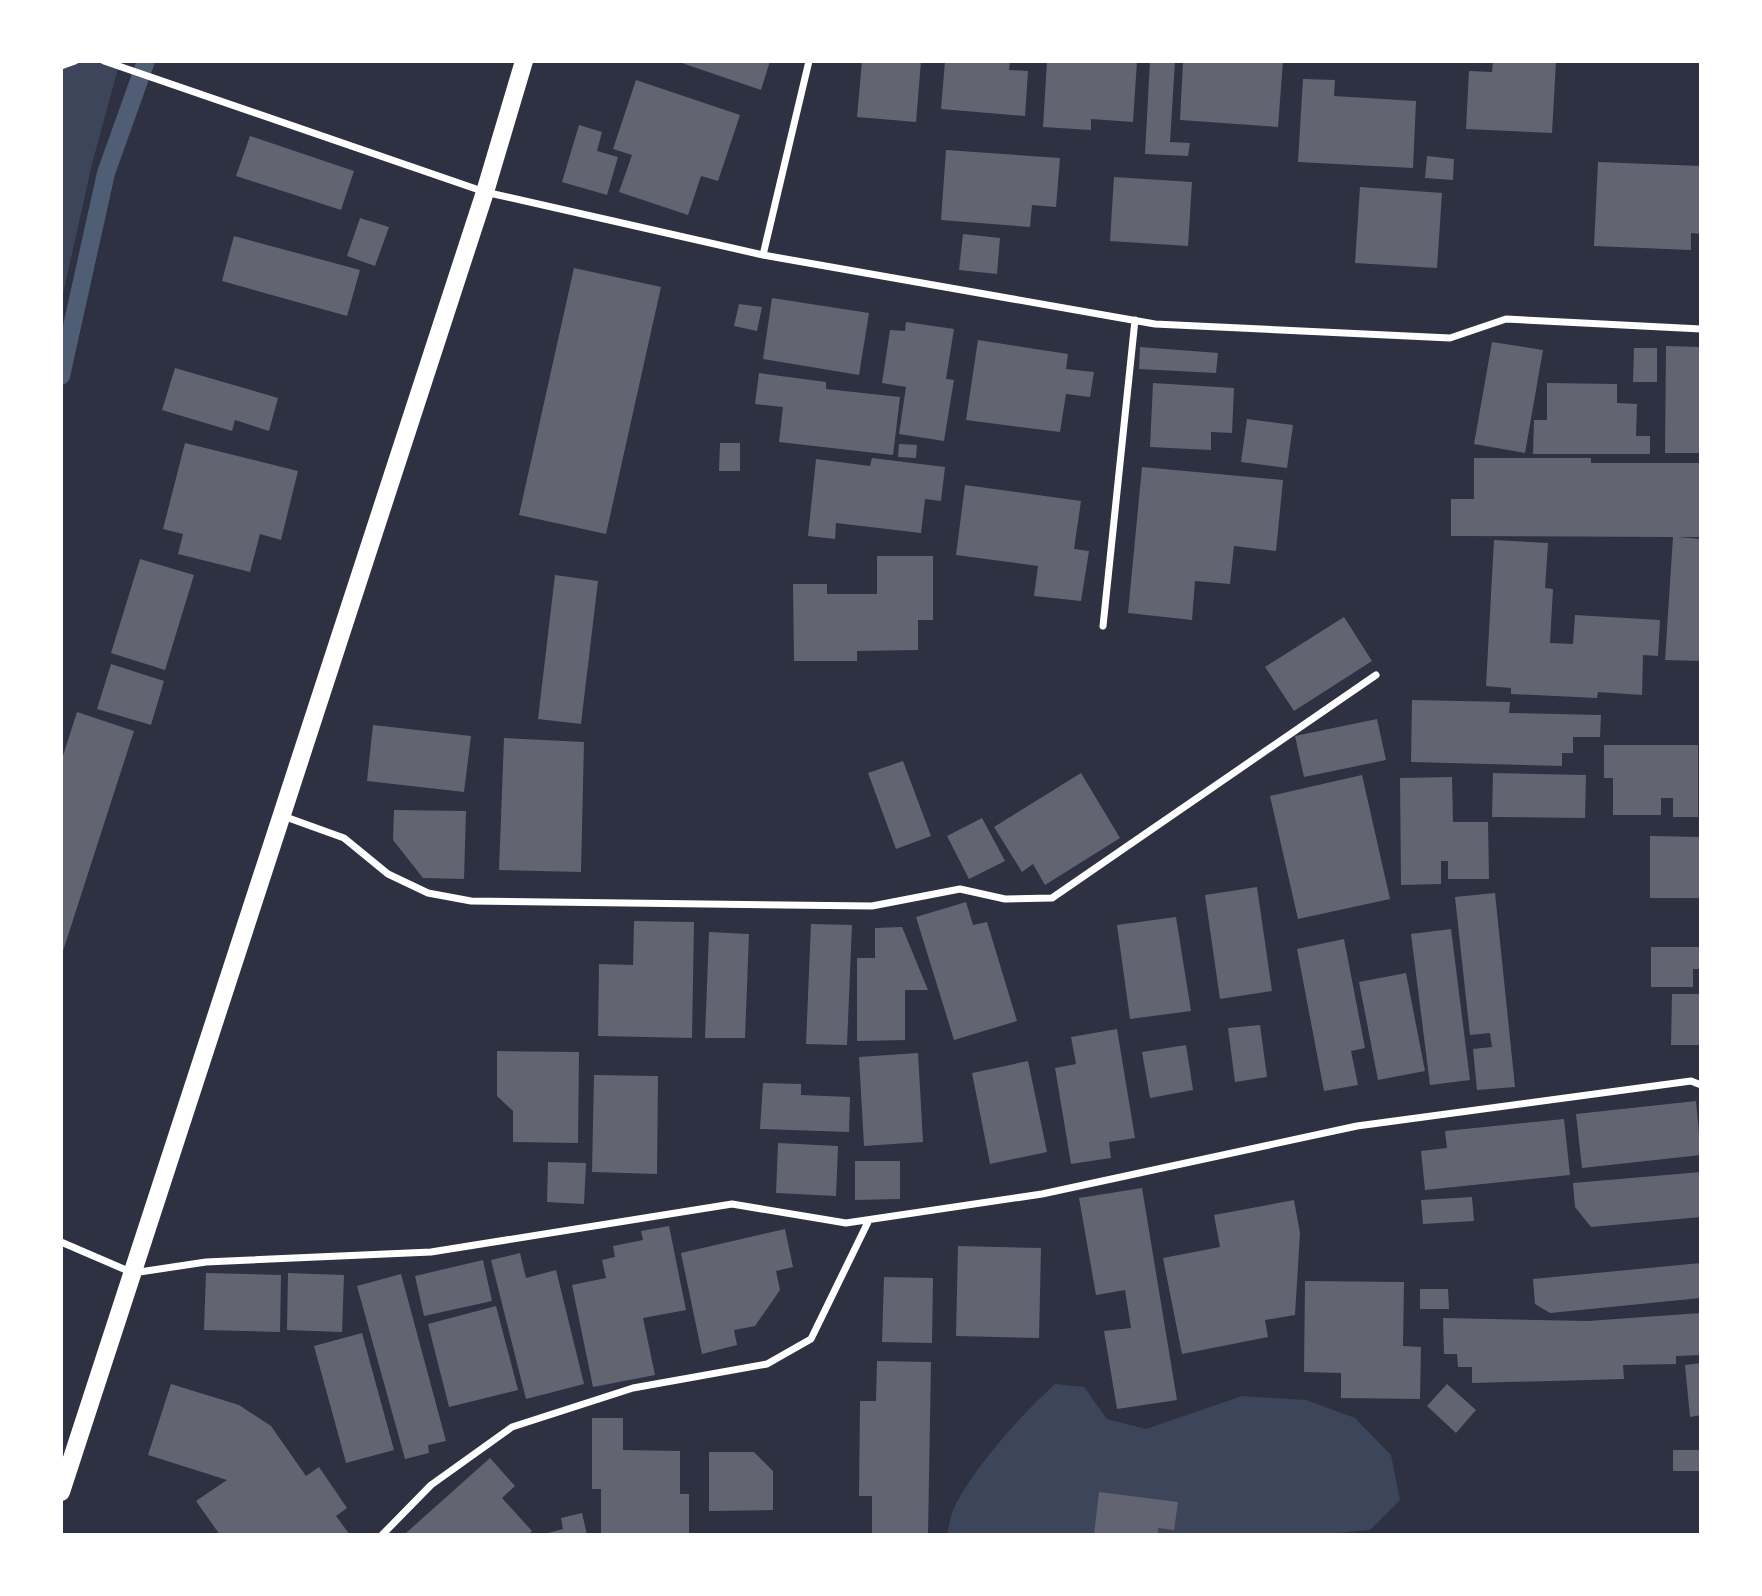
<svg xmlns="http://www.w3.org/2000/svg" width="1762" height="1596" font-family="'Nunito Sans',sans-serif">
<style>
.green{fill:#3c4559}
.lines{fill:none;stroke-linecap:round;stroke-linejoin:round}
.stream{stroke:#4f5d75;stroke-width:18}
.building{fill:#626471}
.minor{stroke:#fff;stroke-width:7}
.primary{stroke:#fff;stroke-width:18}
</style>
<rect width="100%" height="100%" fill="#2d3142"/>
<path class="green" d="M61 61H120L92 164 61 303Z
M1055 1384 1084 1387 1107 1419 1146 1429 1242 1396 1306 1400 1355 1418 1391 1455 1400 1500 1370 1530 1319 1535H947C949 1526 950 1516 954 1508 974 1467 1021 1415 1055 1384Z"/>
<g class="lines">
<path class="stream" d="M61 376 106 173 146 61"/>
</g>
<path class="building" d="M676 61H770L761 90Z
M862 61H921L916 122 857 117Z
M945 61H1010L1009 70 1028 71 1025 116 941 109Z
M1047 61H1137L1133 122 1091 119V130L1043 127Z
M1150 61H1175L1170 142 1190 143 1188 156 1145 154Z
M1183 61H1283L1278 127 1180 120Z
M1493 61H1556L1552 133 1466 129 1469 71 1492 72Z
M1303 79 1335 80 1334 96 1416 101 1413 168 1298 162Z
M636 80 740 115 718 181 701 176 688 215 619 192 632 155 613 149Z
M579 125 602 132 597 151 618 157 607 195 562 182Z
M250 136 354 171 341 210 236 176Z
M946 150 1060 158 1056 207 1032 205 1030 227 941 220Z
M1427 156 1454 159 1453 180 1425 178Z
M1598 162 1701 166V234L1691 233V250L1594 246Z
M1114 177 1192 182 1188 246 1110 241Z
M1360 187 1442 193 1437 268 1355 263Z
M360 218 389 227 375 266 347 256Z
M963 234 1000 238 997 274 959 270Z
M234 236 360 270 347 316 222 281Z
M574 268 661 287 606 534 519 515Z
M772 298 869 313 859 375 763 359Z
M739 304 762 307 757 331 734 326Z
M906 322 954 329 946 379 954 380 944 441 899 434 906 387 882 383 890 330 905 331Z
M978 340 1068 354 1066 369 1094 372 1090 397 1066 394 1060 432 966 420Z
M1492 342 1543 350 1525 453 1474 444Z
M1666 346 1701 347V453H1665Z
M1140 347 1218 353 1216 373 1139 369Z
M1634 348H1657V382H1633Z
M175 368 278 398 269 431 235 420 232 431 162 410Z
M759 373 826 382V389L900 397 893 455 779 442 783 407 755 404Z
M1153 383 1234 388 1232 433 1211 432V450L1150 447Z
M1547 383 1617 384V403L1637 404 1636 436H1650V454H1533L1534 420H1547Z
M1247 419 1293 425 1287 468 1241 462Z
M185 443 298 471 281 540 260 534 250 572 178 554 183 534 163 529Z
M720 443H740V471H719Z
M899 444 917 445 916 458 898 457Z
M872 458 945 467 941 501 925 499 921 533 836 523 835 539 808 536 816 459 870 466Z
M1474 458H1591V463H1701V537H1677L1701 539V661L1665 660 1673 537 1451 536V499H1474Z
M1142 467 1283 480 1276 551 1234 546 1230 584 1195 581 1192 620 1128 613Z
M965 485 1081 501 1074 549 1089 551 1081 601 1034 596 1038 566 956 555Z
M1494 540 1548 543 1545 588 1553 589 1550 643 1573 644 1575 615 1660 620 1658 656 1643 655 1642 695 1598 692 1597 698 1511 694V688L1486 686Z
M877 556H933V620H918V650L857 651V661H794L793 584H827V594H877Z
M140 559 194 575 165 670 111 653Z
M555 575 598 581 581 724 538 719Z
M1344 617 1372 661 1294 711 1265 667Z
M111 664 164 681 151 725 97 709Z
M1412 700 1510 702 1509 713 1601 715 1600 737H1573V753H1562V766L1411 762Z
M77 712 134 731 62 954 61 762Z
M1377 719 1386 760 1304 777 1295 736Z
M373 725 471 736 464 792 367 781Z
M504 738 584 742 581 872 499 870Z
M1604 745H1698V817H1673V798H1661V815H1613V778H1604Z
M903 761 931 836 896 849 868 773Z
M1081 773 1120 838 1045 885 1033 864 1022 872 994 827Z
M1493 773 1586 775 1585 818 1492 817Z
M1362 775 1390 899 1298 919 1270 796Z
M1452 777 1453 822H1488L1489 879H1448V861H1441V884L1401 885 1400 778Z
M394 810 466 811 464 879 423 878 393 840Z
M982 818 1005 861 969 879 947 836Z
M1650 836 1701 837V898H1650Z
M1257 887 1272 991 1220 999 1205 895Z
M1495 893 1515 1087 1477 1090 1473 1049 1492 1047 1490 1033 1470 1035 1455 897Z
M966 902 973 925 987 922 1017 1021 954 1040 916 917Z
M1176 917 1191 1011 1130 1019 1117 925Z
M634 921 694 922 692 1038 598 1036 599 964 633 965Z
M811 924 852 925 847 1045 806 1044Z
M902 927 928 990H905V1040L857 1041V958H875V928Z
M1451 929 1470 1080 1430 1085 1411 934Z
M709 932 749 934 745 1038H705Z
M1344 939 1365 1048 1351 1051 1358 1085 1324 1091 1297 949Z
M1651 947H1701V969H1693V987H1651Z
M1406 973 1425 1071 1378 1080 1359 982Z
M1672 994H1701V1045H1671Z
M1260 1025 1267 1077 1235 1082 1228 1028Z
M1117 1029 1135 1138 1109 1142 1111 1158 1071 1164 1055 1068 1076 1064 1071 1037Z
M1186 1045 1193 1090 1150 1098 1142 1052Z
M497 1051 579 1052 578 1143 513 1142V1111L497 1096Z
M918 1053 923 1142 864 1146 859 1057Z
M1028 1061 1047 1152 990 1164 972 1073Z
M594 1075 658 1076 657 1174 592 1172Z
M763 1083 801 1084V1095L850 1097 849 1132 760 1129Z
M1696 1101 1701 1155 1582 1168 1576 1114Z
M1564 1119 1570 1175 1425 1190 1421 1151 1447 1148 1445 1131Z
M778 1143 838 1146 836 1196 776 1193Z
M855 1161H900V1199L855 1200Z
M548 1162 586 1163 584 1204 547 1202Z
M1701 1172V1217L1591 1227 1575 1207 1573 1183Z
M1142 1188 1177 1400 1117 1409 1104 1331 1131 1328 1125 1290 1096 1295 1079 1198Z
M1472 1197 1474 1221 1423 1224 1421 1200Z
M1294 1200 1300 1233 1295 1315 1265 1320 1268 1337 1182 1354 1163 1258 1220 1247 1214 1215Z
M669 1226 686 1310 643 1318 655 1375 593 1387 572 1285 606 1278 602 1260 615 1257 613 1246 643 1240 641 1231Z
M785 1229 793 1267 776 1271 780 1290 755 1326 734 1330 737 1345 702 1354 681 1253Z
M958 1246 1041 1248 1039 1338 956 1336Z
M520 1253 526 1278 556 1270 584 1384 526 1399 491 1260Z
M483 1260 492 1301 424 1316 415 1276Z
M1701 1263V1298L1550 1313 1535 1304 1533 1279Z
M206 1273 281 1275 280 1332 204 1330Z
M288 1273 344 1275 342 1332 287 1330Z
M401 1274 446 1441 428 1445 429 1453 405 1459 357 1286Z
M884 1277 933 1278 932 1343 882 1342Z
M1305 1281 1404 1282 1403 1346 1421 1347 1420 1399 1341 1398V1373L1304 1372Z
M1420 1289H1448L1449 1309H1420Z
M496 1306 518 1390 449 1407 428 1324Z
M1701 1313V1355L1676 1356V1364L1623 1365 1624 1379 1472 1383V1367H1458L1457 1354H1444L1443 1318 1588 1321Z
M362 1333 394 1450 346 1463 314 1346Z
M877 1361 931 1362 928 1535H872V1496H859L860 1401H876Z
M1701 1363V1415L1690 1417 1685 1365Z
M171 1384 239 1405 271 1426 306 1476 319 1467 347 1508 336 1516 350 1535H220L196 1501 227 1480 148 1455Z
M1447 1384 1476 1410 1456 1433 1427 1406Z
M592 1418H623V1450L680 1451V1494H689V1535H601V1489H592Z
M1673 1450H1701V1471H1673Z
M709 1452H754L773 1471V1510L709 1511Z
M490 1458 515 1486 502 1498 532 1531 528 1535H407L406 1533Z
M1099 1492 1178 1502 1174 1530 1158 1528V1535H1094Z
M582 1513 587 1535H540L563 1529 561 1518Z"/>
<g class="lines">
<path class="minor" d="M104 61 485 192 763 255 1155 324 1450 338 1506 319 1701 329
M61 66 75 61
M763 255 809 61
M1103 626 1135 320
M283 816 344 838 388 874 428 893 471 901 872 906 960 889 1005 899 1052 898 1376 675
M61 1242 133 1273 206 1262 431 1252 732 1204 846 1223 1042 1194 1357 1126 1691 1081 1701 1085
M382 1535 431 1485 512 1427 633 1388 767 1364 811 1339 869 1220"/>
<path class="primary" d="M61 1492 485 192 524 61"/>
</g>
<rect width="1762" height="1596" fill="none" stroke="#ffffff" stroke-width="126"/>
</svg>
